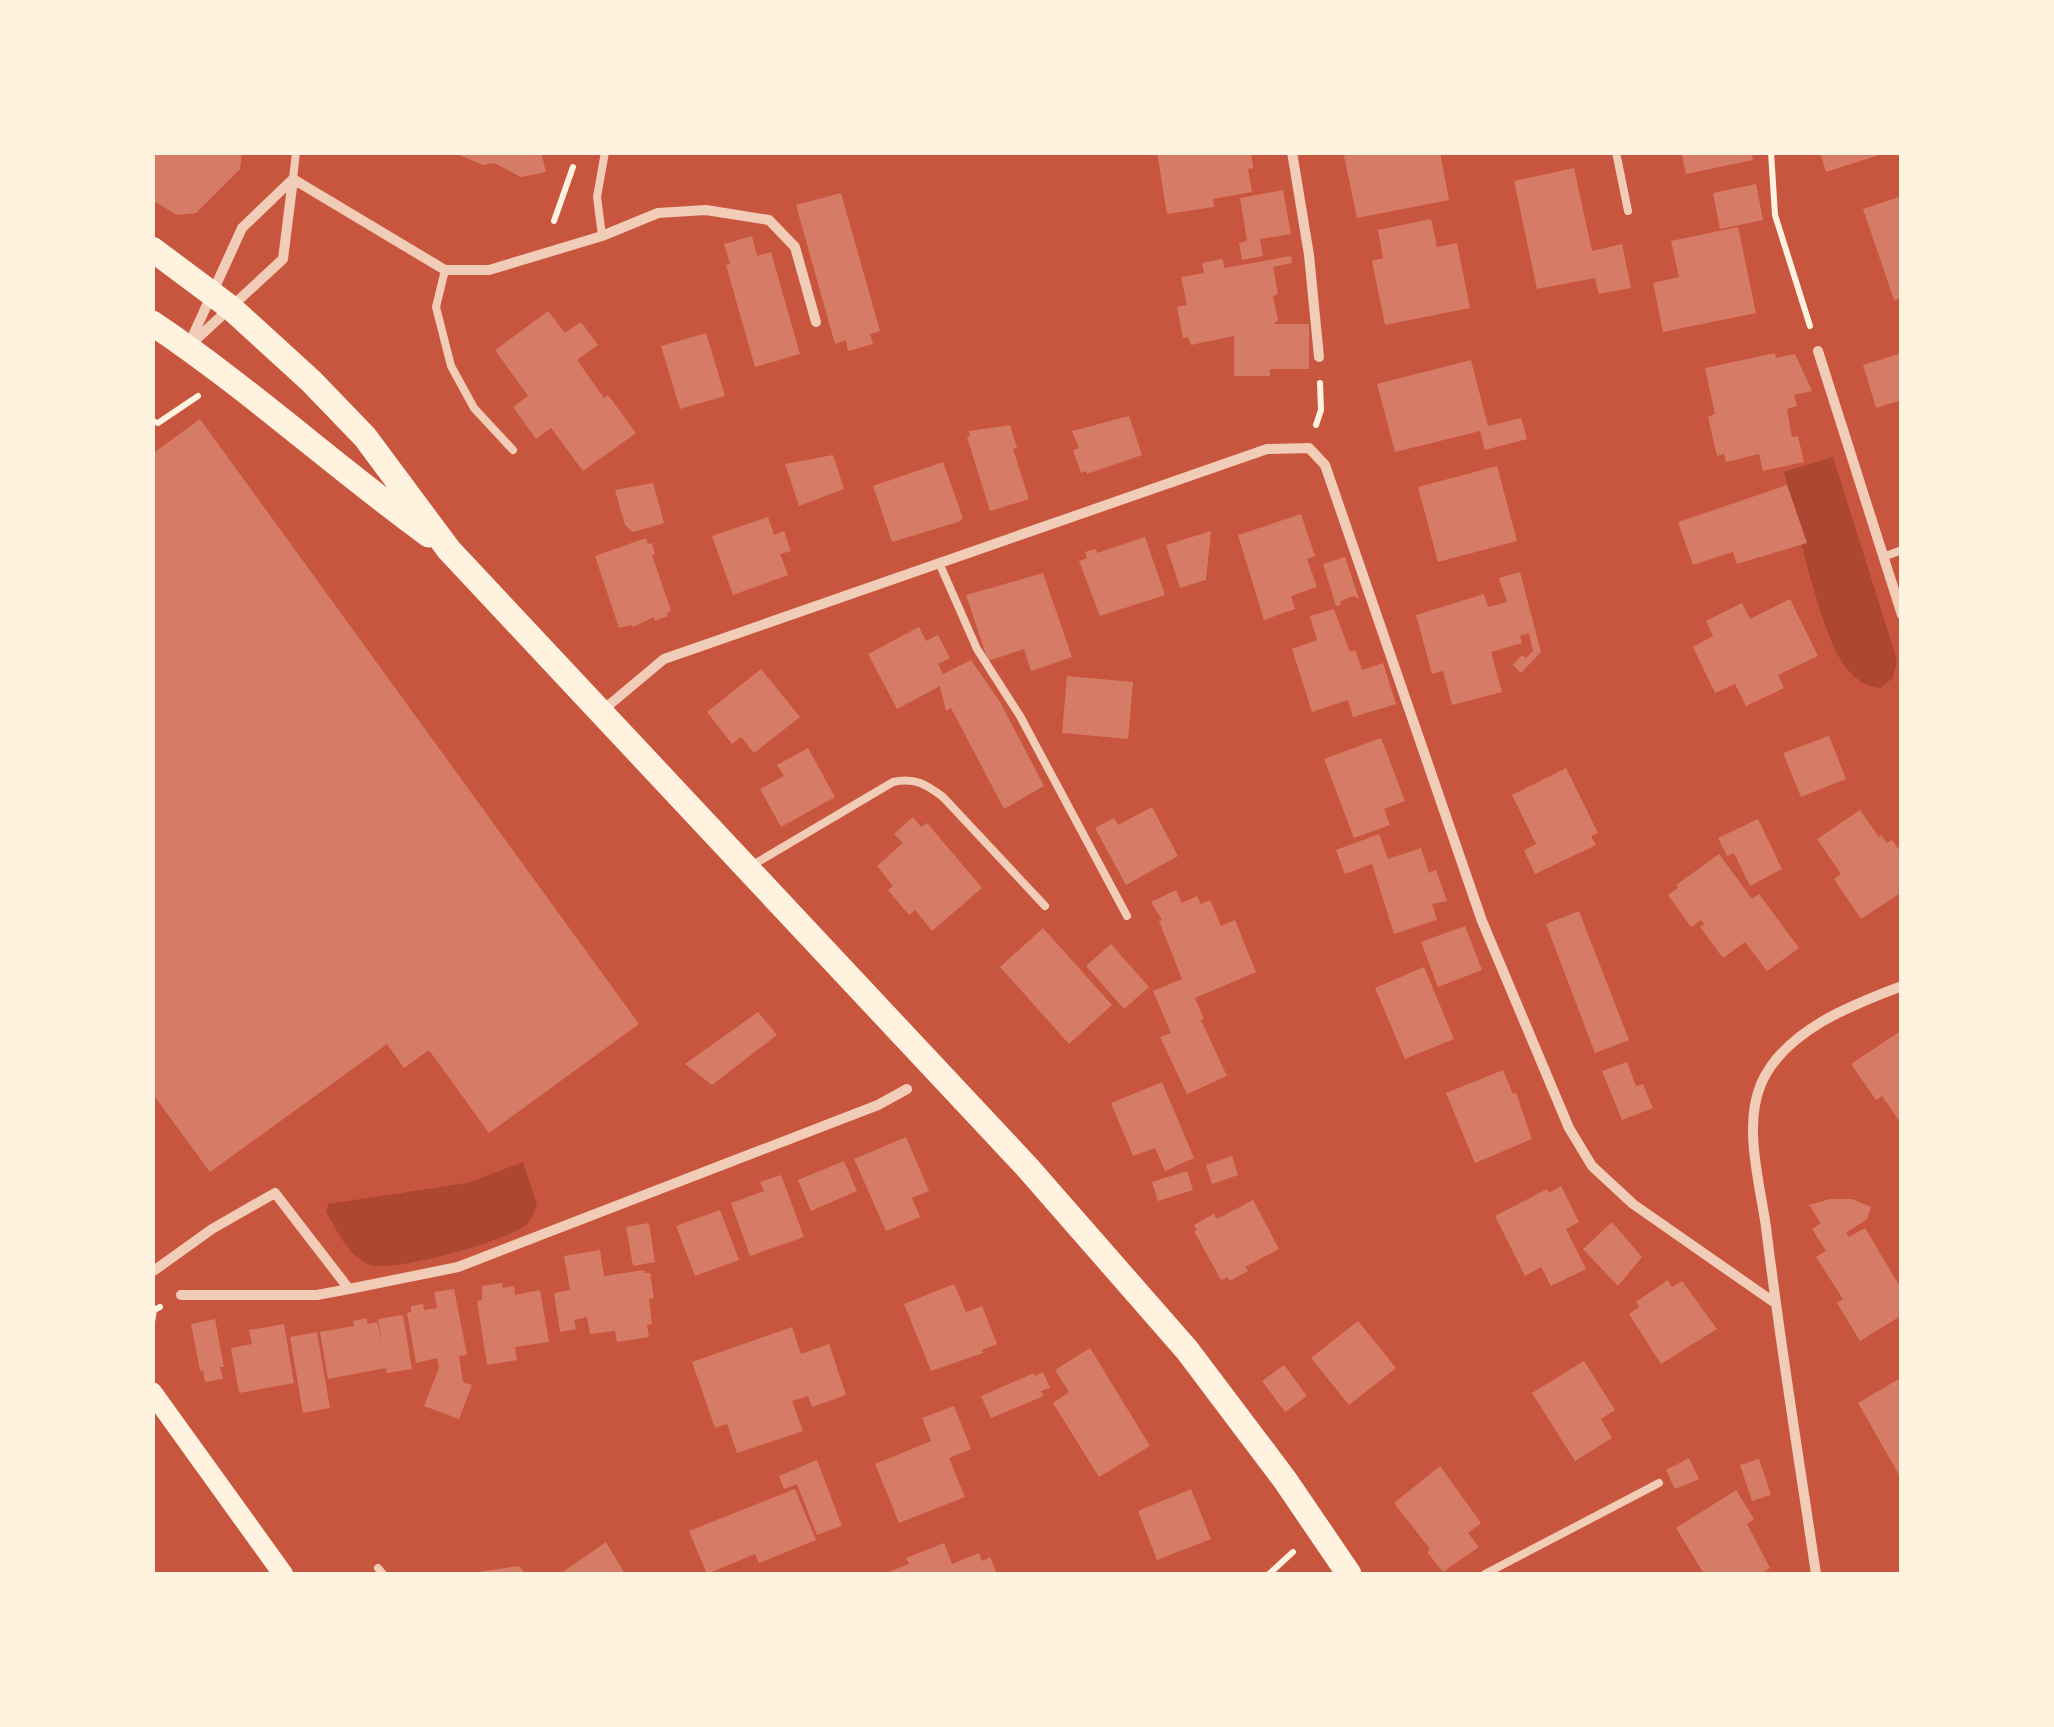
<svg xmlns="http://www.w3.org/2000/svg" width="2054" height="1727" font-family="'Nunito Sans',sans-serif">
<style>
.green{fill:#ae4732}
.building{fill:#d67c66}
.lines{fill:none;stroke-linecap:round;stroke-linejoin:round}
.path{stroke:#fff3e0;stroke-width:6}
.service{stroke:#f1ccb7;stroke-width:8}
.minor{stroke:#f1ccb7;stroke-width:10}
.secondary{stroke:#fff3e0;stroke-width:20}
.primary{stroke:#fff3e0;stroke-width:25}
</style>
<rect width="100%" height="100%" fill="#c8553d"/>
<path class="green" d="M1833 457 1897 660 1893 678 1880 688C1866 687 1858 681 1848 670 1820 638 1796 518 1784 472Z
M523 1162 537 1205C534 1212 532 1220 526 1225 507 1241 392 1273 370 1265 348 1256 338 1232 326 1212L328 1204 467 1183Z"/>
<path class="building" d="M152 152H242L240 169 196 213 177 215 152 200Z
M452 152H541L546 172 521 177 494 163 483 165Z
M1157 152H1251L1253 168 1248 169 1252 192 1213 199 1214 207 1167 214Z
M1360 152H1440L1449 200 1357 218 1344 156Z
M1681 152H1751L1753 160 1686 174Z
M1820 152H1885V153L1826 172Z
M1574 168 1592 251 1622 244 1631 288 1599 294 1595 278 1537 289 1514 181Z
M1756 184 1763 220 1720 229 1713 193Z
M1283 190 1291 234 1260 239 1263 256 1242 260 1239 243 1247 241 1240 198Z
M841 193 880 331 870 334 873 344 848 351 846 340 835 344 796 205Z
M1902 196V298L1894 300 1863 209Z
M1431 219 1437 247 1457 243 1470 308 1385 325 1372 261 1383 258 1378 230Z
M1738 227 1756 313 1663 332 1653 283 1679 277 1671 241Z
M752 236 757 256 771 252 800 354 755 367 726 265 730 264 724 244Z
M1291 256 1292 263 1273 267 1278 294 1273 296 1278 320 1274 324H1309V369H1270V376H1234V336L1191 345 1188 337 1183 338 1177 307 1187 305 1181 277 1204 273 1202 263 1223 259 1224 268Z
M548 311 565 333 581 322 598 345 577 360 604 398 608 395 636 433 583 471 551 428 536 439 513 407 528 396 495 350Z
M706 333 725 396 680 409 661 346Z
M1775 353 1776 358 1795 354 1812 391 1794 395 1797 406 1787 409 1792 437 1798 436 1804 462 1763 471 1759 454 1726 462 1724 454 1717 456 1708 417 1715 414 1705 368Z
M1902 353V400L1876 408 1863 365Z
M1471 360 1488 426 1521 418 1527 439 1485 450 1480 431 1395 452 1377 384Z
M1129 416 1142 455 1087 474 1086 471 1081 473 1073 450 1079 448 1072 431Z
M200 419 639 1024 489 1133 429 1050 404 1068 387 1044 210 1172 152 1093V454Z
M1010 425 1017 448 1013 449 1029 499 990 511 967 437 970 436 969 431Z
M833 455 844 489 799 506 785 464Z
M943 462 963 518 958 522 892 542 873 486Z
M1497 466 1517 541 1438 562 1418 487Z
M653 483 664 523 633 532 625 525 615 490Z
M1787 485 1807 543 1737 564 1733 552 1693 565 1678 522Z
M1301 514 1315 556 1307 559 1317 587 1291 596 1295 609 1264 620 1238 535Z
M768 517 774 535 784 531 791 551 780 554 788 575 733 595 712 536Z
M1211 531 1206 580 1180 588 1166 545Z
M1145 537 1165 595 1100 616 1079 561 1087 558 1085 552 1096 549 1097 553Z
M646 538 648 544 652 543 655 554 652 555 671 611 667 613 668 616 655 621 654 617 633 627 631 625 619 628 595 556Z
M1345 557 1359 599 1354 596 1340 601 1341 605 1336 606 1323 564Z
M1520 572 1541 652 1521 673 1513 665 1522 655 1526 658 1533 651 1529 633 1520 636 1522 643 1491 652 1502 692 1452 705 1443 671 1432 674 1416 615 1484 594 1488 607 1507 602 1499 578Z
M1043 573 1072 657 1031 671 1024 649 988 661 966 595Z
M1790 599 1818 656 1778 675 1784 688 1746 706 1735 684 1715 693 1693 647 1713 636 1706 621 1742 603 1750 619Z
M1334 609 1350 652 1355 650 1362 670 1383 663 1396 704 1353 717 1348 700 1312 712 1292 649 1317 640 1310 616Z
M919 627 926 641 938 635 950 658 938 664 943 674 971 660 1000 702 1044 786 1004 809 951 708 946 711 940 686 897 709 868 654Z
M761 669 800 717 754 753 741 737 732 744 707 712Z
M1067 676 1133 682 1128 739 1062 733Z
M1829 736 1846 779 1801 797 1783 753Z
M1381 738 1405 801 1384 809 1390 825 1354 838 1324 759Z
M808 748 835 797 781 827 760 789 784 776 777 765Z
M1566 768 1598 833 1591 836 1596 845 1535 874 1524 850 1536 844 1512 795Z
M1152 807 1178 856 1126 885 1095 828 1114 818 1118 825Z
M1860 810 1879 837 1881 835 1887 843 1892 840 1902 854V892L1861 919 1834 879 1841 874 1817 839Z
M913 817 921 827 927 823 982 888 932 931 915 910 909 915 888 890 893 886 877 866 903 843 894 834Z
M1758 819 1782 869 1750 886 1734 853 1727 856 1718 838Z
M1379 834 1388 859 1421 848 1429 873 1436 870 1447 901 1432 904 1437 920 1394 934 1372 864 1345 874 1336 850Z
M1719 854 1752 899 1759 894 1799 948 1767 971 1745 942 1723 958 1700 927 1704 924 1701 920 1691 927 1668 895 1678 888 1676 885Z
M1176 890 1182 903 1197 896 1201 904 1210 900 1221 926 1235 920 1256 972 1195 998 1204 1019 1201 1020 1227 1076 1187 1094 1160 1037 1171 1033 1153 991 1182 979 1159 921 1162 920 1151 902Z
M1579 911 1629 1040 1595 1053 1546 924Z
M1465 926 1482 970 1438 987 1421 942Z
M1043 928 1112 1005 1069 1044 1000 967Z
M1111 944 1149 987 1124 1009 1086 966Z
M1424 967 1454 1039 1405 1059 1375 988Z
M758 1012 777 1035 712 1085 685 1064Z
M1902 1030V1125L1882 1096 1876 1100 1851 1064Z
M1627 1062 1636 1086 1643 1084 1653 1108 1622 1120 1602 1071Z
M1503 1070 1513 1094 1516 1093 1532 1139 1475 1163 1446 1093Z
M1162 1082 1194 1158 1165 1171 1155 1148 1133 1156 1111 1103Z
M906 1137 929 1191 912 1198 920 1217 886 1231 854 1159Z
M1232 1156 1238 1175 1212 1184 1206 1165Z
M844 1161 857 1191 811 1211 798 1180Z
M1187 1171 1193 1190 1158 1201 1152 1182Z
M781 1175 804 1237 750 1256 731 1203 764 1191 760 1182Z
M1561 1186 1579 1222 1566 1229 1586 1269 1551 1286 1541 1267 1525 1276 1495 1216 1547 1189 1549 1193Z
M1830 1199H1852L1871 1207 1867 1219 1846 1233 1849 1237 1865 1228 1902 1290V1315L1860 1341 1837 1303 1843 1299 1816 1257 1826 1251 1812 1229 1821 1223 1809 1205Z
M1253 1200 1279 1249 1245 1267 1248 1271 1230 1281 1227 1277 1221 1280 1194 1231 1197 1230 1194 1225 1214 1214 1217 1219Z
M720 1210 739 1260 695 1276 676 1226Z
M1612 1222 1642 1257 1618 1286 1583 1249Z
M649 1223 655 1262 633 1266 626 1227Z
M600 1250 604 1276 644 1270 645 1273H650L654 1298 649 1299 652 1324 647 1325 649 1337 617 1342 615 1331 590 1334 587 1317 574 1320 576 1329 560 1332 554 1293 570 1290 564 1256Z
M1668 1280 1672 1287 1682 1281 1717 1329 1661 1364 1629 1314 1639 1307 1636 1302Z
M502 1283 503 1288 514 1286 515 1295 540 1290 549 1342 515 1347 517 1360 487 1365 477 1301 482 1300V1286Z
M954 1284 966 1312 982 1306 997 1344 982 1350 983 1353 931 1371 904 1304Z
M454 1289 467 1355 459 1356 463 1382 472 1385 459 1419 424 1406 439 1368 437 1358 416 1363 407 1313 411 1312V1306L423 1304 424 1310 437 1308 434 1292Z
M403 1315 412 1369 387 1373 386 1368 328 1379 320 1332 354 1326 353 1321 366 1318 368 1324 377 1322 382 1343 378 1319Z
M215 1319 224 1367H220L223 1379 205 1382 203 1370 200 1371 191 1324Z
M1358 1321 1396 1368 1349 1405 1311 1358Z
M284 1324 294 1383 239 1393 231 1348 252 1344 249 1330Z
M792 1327 801 1354 829 1344 846 1395 812 1407 808 1396 792 1401 803 1431 737 1453 727 1424 715 1428 692 1362Z
M317 1332 330 1408 303 1413 290 1337Z
M1090 1348 1150 1446 1099 1477 1053 1403 1069 1392 1055 1370Z
M1584 1361 1615 1410 1601 1419 1612 1438 1575 1461 1532 1393Z
M1284 1365 1307 1396 1285 1412 1262 1381Z
M1043 1372 1050 1388 1041 1391 1044 1396 991 1418 981 1396 1034 1373 1035 1376Z
M1902 1377V1480L1858 1403Z
M954 1406 971 1449 949 1458 965 1497 899 1523 875 1464 931 1441 922 1418Z
M1689 1458 1699 1479 1675 1489 1666 1470Z
M1759 1459 1771 1495 1752 1501 1740 1465Z
M817 1460 842 1526 817 1535 797 1484 784 1489 779 1476Z
M1440 1466 1481 1523 1468 1533 1479 1547 1443 1572 1427 1552 1430 1549 1394 1503Z
M795 1489 816 1540 759 1563 755 1554 707 1574 689 1531Z
M1191 1489 1211 1539 1157 1560 1138 1511Z
M1736 1490 1754 1519 1747 1524 1770 1568 1760 1574H1704L1676 1528Z
M606 1542 625 1574H560Z
M944 1543 952 1564 979 1553 982 1561 990 1557 997 1574H883L909 1564 906 1558Z
M519 1566 525 1574H477V1572Z"/>
<g class="lines">
<path class="path" d="M1771 152 1775 215 1810 326
M554 221 573 167
M152 421 158 423 198 396
M1316 425 1321 410 1320 383
M152 1322 154 1310 160 1307
M1269 1574 1293 1552"/>
<path class="service" d="M1616 152 1628 211
M293 179 296 152
M602 236 597 197 605 152
M445 270 436 307 451 366 474 408 513 450
M1883 557 1902 550
M940 565 977 649 1020 716 1127 916
M751 866 893 782C914 777 926 784 943 797L1045 906
M378 1568 383 1574
M1485 1574 1659 1483"/>
<path class="minor" d="M1292 152 1309 255 1319 357
M293 179 445 270H489L602 236 658 213 706 210 769 220 795 247 816 322
M190 342 242 228 293 179
M189 346 283 259 293 179
M1818 351 1902 615
M603 710 664 659 1267 449 1309 448 1325 465 1482 921 1569 1128 1592 1166 1633 1204 1775 1303
M152 1272 212 1229 275 1193 349 1289 458 1267 878 1105 907 1089
M181 1295H317L349 1289
M1816 1574C1799 1459 1780 1343 1766 1227 1760 1184 1743 1126 1761 1084 1784 1031 1851 1005 1902 986"/>
<path class="secondary" d="M152 1392 283 1574"/>
<path class="primary" d="M152 249 231 308 311 381 365 437 449 550 1027 1167 1187 1350 1285 1480 1349 1574
M152 323C249 388 335 467 429 535"/>
</g>
<rect width="2054" height="1727" fill="none" stroke="#fff3e0" stroke-width="310"/>
</svg>
